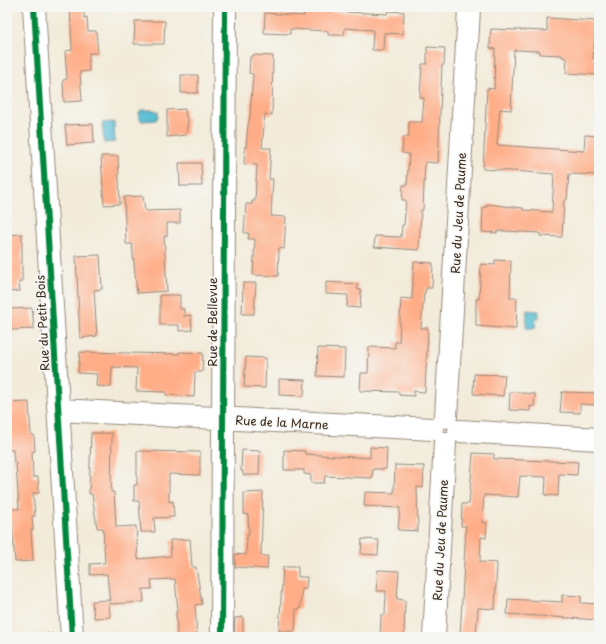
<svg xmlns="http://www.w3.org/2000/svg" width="606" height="644" font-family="'Playpen Sans',sans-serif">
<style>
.water{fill:#56bdd4;stroke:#487479}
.building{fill:#ffad87}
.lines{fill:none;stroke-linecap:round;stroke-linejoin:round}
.minor-casing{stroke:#968a7c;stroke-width:24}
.path{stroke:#968a7c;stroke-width:2.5;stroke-dasharray:1 3;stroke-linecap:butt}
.minor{stroke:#fff;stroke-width:22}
.cycleway-casing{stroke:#f6f6f2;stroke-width:8}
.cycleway{stroke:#00873e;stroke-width:6}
.labels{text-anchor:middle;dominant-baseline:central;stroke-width:3.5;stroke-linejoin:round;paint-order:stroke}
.street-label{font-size:12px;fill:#3b2a1e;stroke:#f6f6f2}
</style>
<rect width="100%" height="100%" fill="#f6f6f2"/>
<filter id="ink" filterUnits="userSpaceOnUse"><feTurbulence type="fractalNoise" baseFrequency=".025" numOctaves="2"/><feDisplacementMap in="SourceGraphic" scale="8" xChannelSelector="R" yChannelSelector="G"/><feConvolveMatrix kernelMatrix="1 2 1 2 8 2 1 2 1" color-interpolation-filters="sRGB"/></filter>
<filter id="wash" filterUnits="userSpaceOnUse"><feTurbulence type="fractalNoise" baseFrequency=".012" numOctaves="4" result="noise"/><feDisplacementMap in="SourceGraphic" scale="16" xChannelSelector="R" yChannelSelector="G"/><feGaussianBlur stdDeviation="0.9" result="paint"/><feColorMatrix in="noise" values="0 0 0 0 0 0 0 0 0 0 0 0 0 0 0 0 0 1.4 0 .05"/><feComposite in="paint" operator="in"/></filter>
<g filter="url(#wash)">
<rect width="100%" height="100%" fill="#f2ebd9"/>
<path class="water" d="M141 110H155L158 112V117L156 120 142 121 139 118V113Z
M114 122 115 142 104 143 102 123Z
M527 310 539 311V318H536L535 328H526Z"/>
<g id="blocks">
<path class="building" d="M70 7H84V18L87 17 88 31H96L98 53H89V71L80 72 82 101 64 102 63 80 67 79 65 51 72 50Z
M304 10 387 14 388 11 404 12 403 34 384 33 383 50H372L373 30 345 28 344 35H328V31L290 29V34L264 33 265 13 304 16Z
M547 18 596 21 593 59H599V75L566 73 567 58 562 57V55L540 54V51L514 50 511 110 500 109 497 145 584 151 585 135 599 136V175L569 174 567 200H564L562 237 540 236V233L505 231H497V233L482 232 483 207H487V204L523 208V210L552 212 554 174 483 169 487 88 494 89 495 49 490 48 491 29 547 31Z
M135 21H165L164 44H134Z
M427 47 445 48 444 65H442L438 163 425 162 423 210H421L419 250 374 247 375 236 401 237 402 225H404L406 200H402L403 185H407L409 154 402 153 403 137H409V122H422L424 98H420L422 64H427Z
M253 55 273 56 272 115 265 114 262 148H271L269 179H273L271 216 286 217 284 249 279 248 278 276 253 275 255 239H248L249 233H244L246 204H252V201H255L257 165 244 164 245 146 246 147 248 125 250 116 253 74 249 73 250 57H252Z
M181 75H198V93H181Z
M185 109 186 117 188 120 186 135 167 137V110Z
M93 124 94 143 67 145 65 125Z
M101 156H118L120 204 104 205Z
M179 163H201L202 186H180Z
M143 196 145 211 180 210V223H167V236H164L167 291 137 293 132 244H126L124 197Z
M22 234V282H19L20 291 7 292V235Z
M100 255 102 289 94 290 97 336 80 338 76 256Z
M495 260 511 261 510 298H517L516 329 476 326V299H479L481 264 495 265Z
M414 262 433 263 432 288H426L425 293H424L421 328H428L425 392 414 391V396L399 395V392L360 391 361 373H368L369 347 395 348V342H399L401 298 412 299Z
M326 282 358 284 357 289 361 290 360 308 347 307 348 295 326 294Z
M243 283H256L254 314H242Z
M160 295H180V309H184V316L191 315 192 330 179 331V325H160Z
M32 308 34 329 11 330 10 309Z
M318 348 345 349 344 377 317 376Z
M80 352 179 354V352L203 353 202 372H195L194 397 166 395V392L136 391 137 368 112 367 111 387 96 386 97 374 78 373Z
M246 357 266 358 265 388 244 387Z
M474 374 505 375 503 396 473 394Z
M279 379 305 380 304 396 279 395Z
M510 392 535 394 534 407 530 406V411L509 410Z
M562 392 599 393V405L580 404V413L560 412Z
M29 402 31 435H34L35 451 32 452 33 477H38L39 493H33L35 516H32L33 530H31L33 561 15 562 12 523 10 524 9 509H19L16 463H14L13 450H7V403Z
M91 433H112L111 492H114L116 527 136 526 138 559 171 556 170 540 190 539 192 567H196L202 604 195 605 197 637H177L176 611H178L175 579 151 580 152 589H143L144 602 110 604 107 574 90 575V564L105 563 103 528H97L92 494H89Z
M370 447 387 448 386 469H373L372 478 325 476 324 483H311V475L304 474V470H284V450L305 451V454L370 458Z
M242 450 260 451 259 475H243V471H241Z
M137 451 200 452V475L169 474V502L173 501 174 517 154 518 155 532H141L139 501H134V485H137Z
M473 453 494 454V459L578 462 577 475 559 474 558 496 545 495 546 477 520 476 518 497 484 495 482 522 487 523 486 538 481 537 480 562 497 563 495 609 478 608 476 637H460L466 526H461L462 504H469Z
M395 465 424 466 423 488 417 487 418 531 398 530 400 508 364 506 365 492 394 493Z
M263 492 261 556H268L267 569 235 567V554L246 555 247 535H249L248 515 244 514V493Z
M362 539 379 540 378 555 361 554Z
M283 567H298V577H307L306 589H302L300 609H296L295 631H279Z
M378 570 399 571 397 599 405 600 404 637H380L381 615H385L386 591H376Z
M562 595 581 596V603L599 604V620L507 614 508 599 562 602Z
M109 600 110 617 94 618 92 601Z
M243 617V637H234L235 618Z"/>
</g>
</g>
<g filter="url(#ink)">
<use href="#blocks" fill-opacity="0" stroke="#968a7c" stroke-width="1"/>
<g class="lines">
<defs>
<path id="minor" d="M34 7 72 637
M59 410 433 429
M446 417 469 9
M459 431 599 439
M222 637 225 7
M434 637 445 443"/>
</defs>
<use href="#minor" class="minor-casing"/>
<path class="path" d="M7 633 54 634"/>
<use href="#minor" class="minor"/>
<defs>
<path id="cycleway" d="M34 7 72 637
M222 637 225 7"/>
</defs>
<use href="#cycleway" class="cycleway-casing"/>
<use href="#cycleway" class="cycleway"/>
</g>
</g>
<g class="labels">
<g class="street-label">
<text transform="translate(458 213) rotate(-87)">Rue du Jeu de Paume</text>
<text transform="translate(212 322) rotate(-90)">Rue de Bellevue</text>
<text transform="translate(42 323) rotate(-93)">Rue du Petit Bois</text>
<text transform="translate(282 422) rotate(3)">Rue de la Marne</text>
<text transform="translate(440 540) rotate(-87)">Rue du Jeu de Paume</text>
</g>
</g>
<rect width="606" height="644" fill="none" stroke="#f6f6f2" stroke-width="24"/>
</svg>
